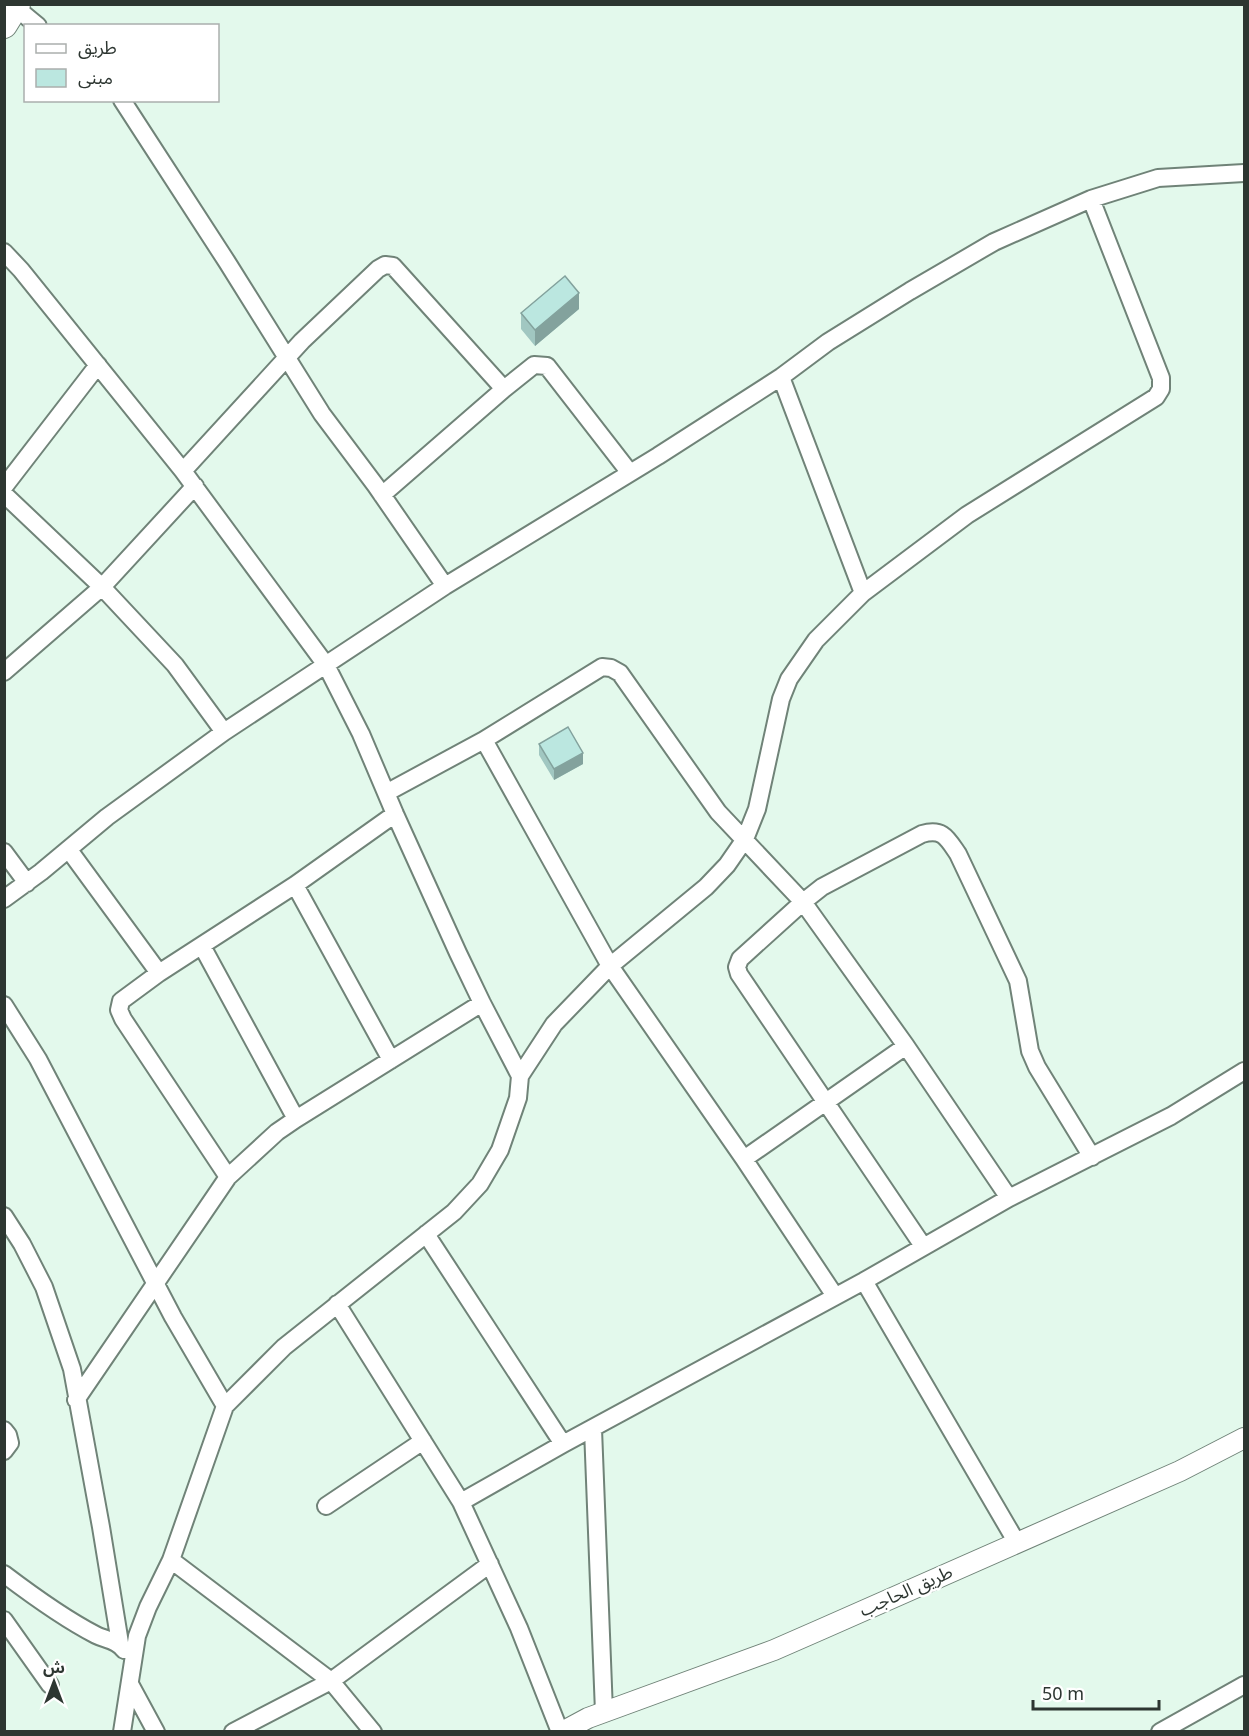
<svg xmlns="http://www.w3.org/2000/svg" width="1249" height="1736" font-family="Georgia,'Noto Sans Arabic',serif">
<style>
.lines{fill:none;stroke-linecap:round;stroke-linejoin:round}
.minor-casing{stroke:#708378;stroke-width:20}
.tertiary-casing{stroke:#708378;stroke-width:22}
.primary-casing{stroke:#708378;stroke-width:28}
.minor{stroke:#fff;stroke-width:16}
.tertiary{stroke:#fff;stroke-width:20}
.primary{stroke:#fff;stroke-width:26}
.wall{fill:#a1c7c1}
.shaded-wall{fill:#83a29d}
.building{fill:#bbe7e0;stroke:#83a29d;stroke-width:1.5}
.labels{text-anchor:middle;dominant-baseline:central;stroke-width:5;stroke-linejoin:round;paint-order:stroke}
.street-label{font-size:18px;fill:#2d3631;stroke:#fff}
</style>
<rect width="100%" height="100%" fill="#e3f9ec"/>
<g class="lines">
<defs>
<path id="minor" d="M15 7 38 26
M122 100 227 262 322 414 376 486 445 586
M4 252 21 270 183 471 326 665 361 734 395 814 458 953 482 1003 520 1076
M781 377 863 593
M504 389 534 365 547 366 630 473
M183 471 302 341 378 269 385 265 393 266 504 389 382 495
M4 487 98 365
M4 494 102 587 175 665 224 732
M4 672 102 587 195 486
M484 740 602 667 611 668 620 673 718 812 803 902 740 959 737 967 739 974 923 1246
M386 793 484 740 610 966 744 1159 835 1296
M69 850 159 973
M4 852 27 883
M295 885 391 1060
M4 899 41 872 107 817 224 732 445 586 658 456 781 377 828 342 910 291 994 242 1091 199 1158 178 1244 173
M202 946 296 1119
M4 1005 38 1059 173 1317 225 1406
M744 1159 906 1046
M228 1177 123 1019 119 1010 121 1001 159 973 295 885 395 814
M1009 1198 906 1046 803 902 822 887 922 834C943 828 947 838 958 854L1018 981 1030 1051 1037 1067 1092 1157
M4 1216 22 1244 44 1287 72 1369 101 1527 120 1643
M426 1234 563 1444
M337 1304 461 1502 519 1628 560 1732
M76 1400 228 1177 277 1132 296 1119 482 1003
M593 1429 604 1712
M4 1430 8 1435 10 1443 4 1451
M461 1502 563 1444 864 1281
M326 1506 423 1441
M1017 1543 864 1281 1009 1198 1171 1116 1244 1071
M171 1560 331 1681 373 1732
M4 1574C33 1596 63 1618 96 1635 106 1640 117 1640 124 1650
M4 1620 50 1685
M130 1684 156 1732
M122 1732 137 1636 148 1607 171 1560 225 1406 284 1347 454 1212 480 1184 500 1150 518 1098 520 1076 554 1024 610 966 706 887 727 865 745 839 757 809 781 699 789 679 816 640 863 593 967 515 1156 397 1161 389V378L1091 199
M233 1732 331 1681 490 1564
M1160 1732 1244 1685"/>
<path id="tertiary" d="M562 1732 588 1718 774 1650 822 1629 1180 1471 1244 1438"/>
<path id="primary" d="M4 25 17 4"/>
</defs>
<use href="#minor" class="minor-casing"/>
<use href="#tertiary" class="tertiary-casing"/>
<use href="#primary" class="primary-casing"/>
<use href="#minor" class="minor"/>
<use href="#tertiary" class="tertiary"/>
<use href="#primary" class="primary"/>
</g>
<path class="wall" d="M579 309 535 346 521 329V313Z
M539 744 583 764 554 780 539 755Z"/>
<path class="shaded-wall" d="M579 293V309L535 346V330Z
M583 753V764L554 780V769Z"/>
<path class="building" d="M565 276 579 293 535 330 521 313Z
M568 727 583 753 554 769 539 744Z"/>
<g class="labels">
<g class="street-label">
<text transform="translate(906 1591) rotate(-24)">طريق الحاجب</text>
</g>
</g>
<rect width="1249" height="1736" fill="none" stroke="#2d3631" stroke-width="12"/>
<rect x="24" y="24" width="195" height="78" fill="#ffffff" stroke="#abafad" stroke-width="1.5"/>
<rect x="36" y="44" width="30" height="9" fill="#ffffff" stroke="#abafad" stroke-width="1.5"/>
<text x="78" y="54" font-size="18" fill="#2d3631">طريق</text>
<rect x="36" y="69" width="30" height="18" fill="#bbe7e0" stroke="#abafad" stroke-width="1.5"/>
<text x="78" y="84" font-size="18" fill="#2d3631">مبنى</text>
<g transform="translate(54 1682)" stroke="#ffffff" stroke-width="4.5" paint-order="stroke">
<path d="M0-4.5L10 22L0 15L-10 22Z" fill="#2d3631"/>
<text y="-9" font-size="16" font-weight="bold" text-anchor="middle" fill="#2d3631">ش</text>
</g>
<path d="M1033 1700v9h126v-9" fill="none" stroke="#2d3631" stroke-width="3"/>
<text x="1042" y="1700" font-size="18" fill="#2d3631" stroke="#ffffff" stroke-width="4.5" paint-order="stroke">50 m</text>
</svg>
